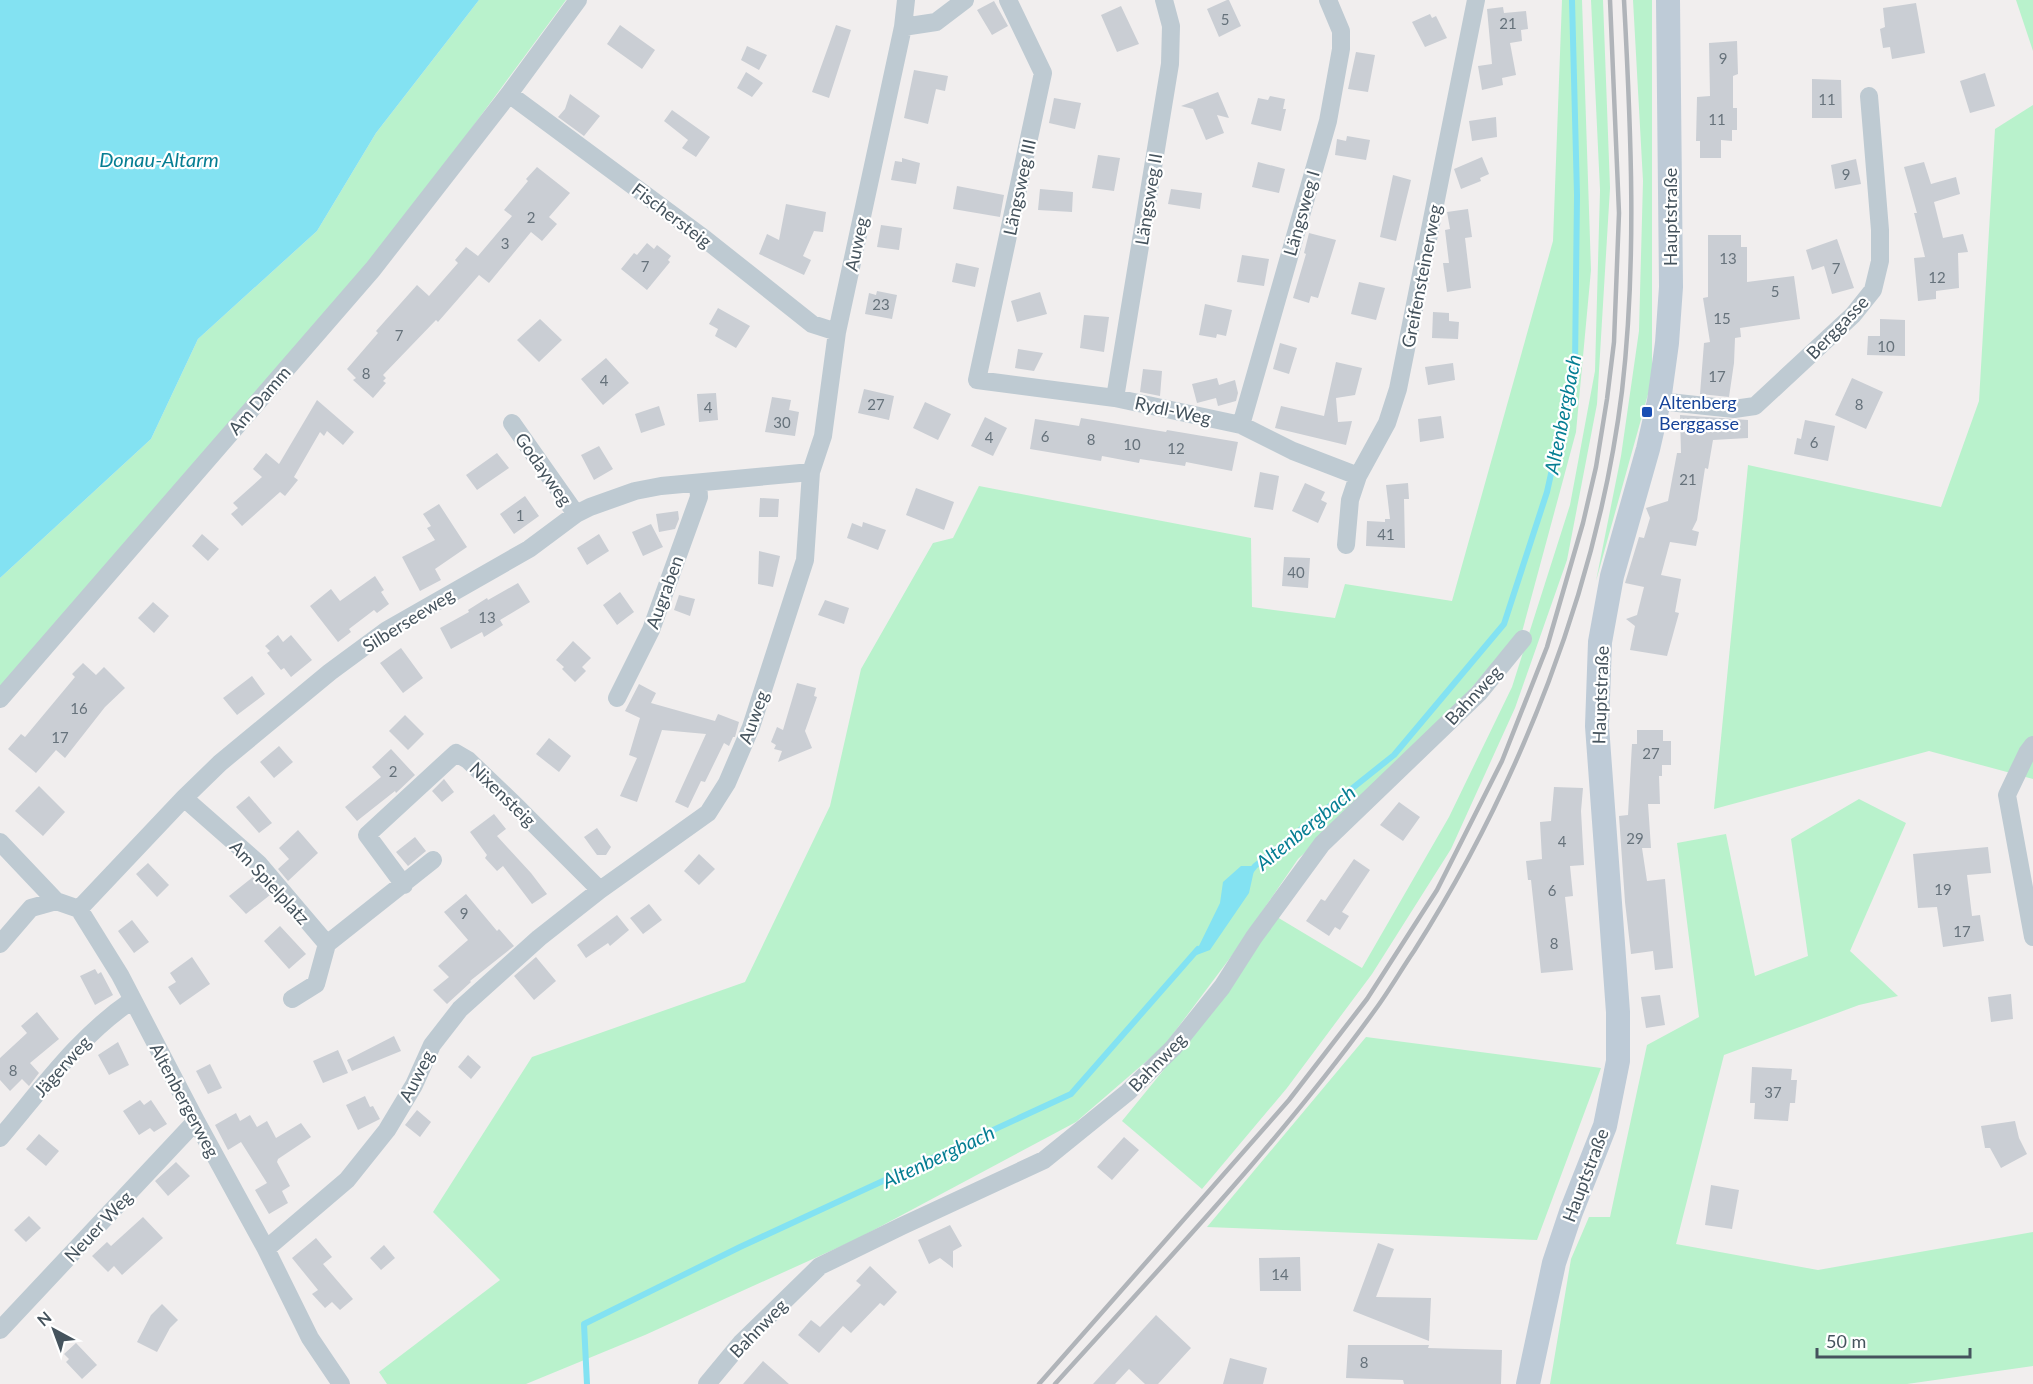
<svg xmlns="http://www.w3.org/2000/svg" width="2033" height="1384" font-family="Lato,sans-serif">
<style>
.green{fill:#b9f2cc}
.water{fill:#83e2f2}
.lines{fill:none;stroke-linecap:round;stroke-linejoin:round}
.stream{stroke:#83e2f2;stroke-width:6}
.building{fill:#caced4}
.street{stroke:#becad2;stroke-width:18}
.secondary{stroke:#becbd7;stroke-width:24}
.rail{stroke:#b0b4b9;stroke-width:4.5}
.transit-dot{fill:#1a4fb4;stroke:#fff;stroke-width:2}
.labels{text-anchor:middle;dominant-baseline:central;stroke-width:4.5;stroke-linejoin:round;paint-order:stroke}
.number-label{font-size:15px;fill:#66727b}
.street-label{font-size:18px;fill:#45535d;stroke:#fff}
.transit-label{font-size:18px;fill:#164399;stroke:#fff;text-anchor:start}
.water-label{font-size:20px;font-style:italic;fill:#057e93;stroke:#fff}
</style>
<rect width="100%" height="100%" fill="#f1eeee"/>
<path class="green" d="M479 0H566L407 216 247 410 0 688V578L151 439 198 339 317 231 376 133Z
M1562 0H1582L1591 270 1576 432 1522 632 1415 750 1298 859 1233 954 1164 1046 1076 1122 857 1239 645 1335 526 1384H387L379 1372 500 1280 433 1212 532 1057 745 982 830 806 861 669 933 543 953 538 979 486 1251 538 1252 607 1335 618 1345 584 1452 601 1553 241Z
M1591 0H1603L1610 188 1597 404 1567 560 1515 708 1451 849 1372 974 1287 1088 1202 1189 1122 1121 1224 996 1277 917 1362 968 1449 817 1512 687 1570 505 1595 371 1600 190Z
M1633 0H1652V380L1596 581 1621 456 1639 331 1643 181Z
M2016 0H2033V51Z
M2033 105V779L1929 751 1714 809 1748 465 1941 507 1979 401 1995 129Z
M1859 799 1906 823 1850 951 1898 996 1859 1005 1724 1055 1676 1244 1818 1270 2033 1232V1366L1907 1384H1550L1571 1259 1589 1217H1610L1647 1045 1699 1017 1677 843 1726 834 1755 976 1808 956 1791 839Z
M1366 1037 1601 1068 1537 1240 1207 1227Z"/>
<path class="water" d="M0 0H479L376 133 317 231 198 339 151 439 0 578Z
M1241 866H1255L1249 893 1210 950 1194 956 1220 903 1223 882Z"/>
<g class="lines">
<path class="stream" d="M1251 871 1255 866 1394 755 1504 624 1547 492 1575 365 1577 195 1572 0
M587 1384 584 1324 740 1247 1071 1094 1198 949"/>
</g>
<path class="building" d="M1227 0H1229L1241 26 1219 37 1207 9Z
M994 1 1008 26 992 35 977 10Z
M1916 3 1925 53 1892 59 1890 47 1883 48 1880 29 1885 27 1883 8Z
M1121 6 1139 44 1117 52 1101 15Z
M1503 7 1504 13 1526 11 1528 29 1521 30 1522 41 1510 43 1516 75 1502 78 1503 85 1482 90 1478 66 1492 64 1487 9Z
M1430 14 1432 18 1436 16 1447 38 1425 47 1412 22Z
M620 25 655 50 642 69 607 44Z
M836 25 851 30 829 98 812 92Z
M1737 41 1738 74 1733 76V108H1737V130H1732V141L1721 140V158H1700V141H1696L1697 97 1710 96 1709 43Z
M747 46 767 55 759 70 741 60Z
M1356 52 1375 55 1368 92 1348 89Z
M914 70 948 76 945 91 936 89 928 124 904 118Z
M746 72 763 83 752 97 737 88Z
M1985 73 1995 106 1970 113 1960 81Z
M1812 79 1841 80 1842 118H1812Z
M1218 92 1229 118 1217 115 1224 133 1206 140 1193 109 1181 106Z
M570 94 600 116 584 136 558 117 565 109Z
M1270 96 1285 99 1283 109H1286L1281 131 1251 124 1258 98 1268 100Z
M1054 98 1081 103 1075 129 1049 123Z
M672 110 710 137 696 157 682 148 688 140 664 121Z
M1496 117 1497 137 1472 141 1469 121Z
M1347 136 1370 140 1366 160 1335 155 1337 139 1346 141Z
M1098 155 1120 158 1114 191 1092 188Z
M1482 157 1489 174 1480 178 1481 181 1461 189 1454 169Z
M902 158 920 163 916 184 891 180 895 161 902 162Z
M1856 159 1861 184 1835 189 1831 165Z
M1258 162 1285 169 1279 193 1252 187Z
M1924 162 1931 184 1956 177 1960 194 1934 202 1943 238 1963 234 1968 252 1958 253 1959 288 1936 291V299L1918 301 1914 258 1925 257 1914 213H1917L1904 167Z
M537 167 570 193 549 217 557 224 542 241 531 232 489 283 479 275 438 322 436 320 383 375 386 378 383 381 386 383 373 398 353 380 356 378 347 369 378 333 376 331 417 285 429 296 458 263 455 260 466 247 478 256 512 216 504 210 528 181 526 179Z
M1393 175 1411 180 1396 241 1380 237Z
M957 186 1004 195 1000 217 953 209Z
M1040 189 1073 192 1072 212 1038 210Z
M1171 189 1202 193 1200 209 1168 204Z
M786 204 826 212 823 232 814 231 803 256 811 260 804 275 759 254 767 234 779 240Z
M1468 209 1472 237 1465 238 1471 288 1447 292 1443 263H1449L1445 230 1450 229 1447 212Z
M881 225 902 228 899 250 877 247Z
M1309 233 1336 240 1318 298 1311 296 1309 303 1293 298 1306 254 1304 253Z
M1708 235H1741V247H1747V282L1794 276 1800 319 1740 328 1741 337 1735 338 1734 363 1729 397 1700 394 1704 343 1710 342 1703 298 1708 297Z
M1837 239 1854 288 1832 294 1824 266 1812 270 1806 250Z
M647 243 654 249 657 245 671 256 668 260 670 262 647 290 621 269 634 253 637 255Z
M1242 255 1269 259 1264 286 1237 282Z
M956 263 979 268 975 287 952 282Z
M1359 282 1385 288 1376 320 1351 314Z
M877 291 897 295 892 319 865 314 869 293 876 295Z
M1040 292 1047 314 1017 322 1011 301Z
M1205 304 1232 310 1226 336 1217 334 1216 338 1199 335Z
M718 308 750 326 736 348 715 336 718 329 709 324Z
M1433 312 1449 313V321L1459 322 1458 339 1432 338Z
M1084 315 1109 317 1104 352 1080 348Z
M540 319 562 340 539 362 517 340Z
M1880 319 1905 320V356L1867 355 1868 336H1880Z
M1280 343 1297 348 1289 374 1273 369Z
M1018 349 1043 353 1034 371 1015 368Z
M606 358 629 383 603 405 581 379Z
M1336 362 1362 368 1355 395 1336 398 1338 422 1352 421 1346 445 1275 428 1281 406 1324 416Z
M1453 363 1455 380 1428 385 1425 367Z
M1143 369 1162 371 1160 396 1140 392Z
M1217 378 1219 385 1235 380 1238 393 1236 401 1218 406 1216 398 1197 403 1192 384Z
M1852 378 1883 392 1866 429 1835 415Z
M864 389 894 396 889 420 858 413Z
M716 393 718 420 699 422 697 394Z
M772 397 791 400 789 410 799 412 795 436 765 432Z
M317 400 354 432 343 445 327 431 324 436 320 432 294 477 298 480 285 496 280 492 242 526 231 514 238 508 233 503 262 477 253 469 266 453 279 464Z
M925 402 951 414 938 440 913 428Z
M659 406 665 425 641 433 635 414Z
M1680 415 1748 420V438L1713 440 1708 469 1705 468 1697 520 1692 530 1699 532 1696 546 1670 542 1661 575 1681 579 1675 612 1679 613 1667 656 1630 650 1635 626 1626 619 1637 615 1644 587 1625 583 1639 537 1644 538 1650 518 1646 508 1668 501 1677 453H1681Z
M1441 416 1444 438 1420 442 1418 419Z
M985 417 1007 428 993 456 971 446Z
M1081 418 1166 432 1167 430 1238 442 1232 471 1186 462 1185 466 1140 459 1139 463 1102 456 1101 461 1030 449 1035 419 1079 426Z
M1805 420 1835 426 1828 461 1794 454 1797 438 1801 439Z
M599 446 613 469 594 480 581 455Z
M497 453 509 468 477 490 466 475Z
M1260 472 1279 476 1273 510 1254 507Z
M1305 483 1325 492 1321 500 1327 503 1318 523 1292 511Z
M1408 483 1409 499H1404L1405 548 1366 546 1367 521 1385 522V519H1390L1386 485Z
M916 488 954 502 944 530 906 515Z
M525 496 539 516 514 534 500 514Z
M760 498 779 499 778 517H759Z
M439 504 467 547 435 569 441 580 420 591 402 557 435 540 427 528 431 526 423 514Z
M678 511 679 519 675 529 659 532 656 514Z
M863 522 886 530 878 550 847 538 852 523 862 527Z
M651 524 663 547 643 556 632 532Z
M202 534 219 549 208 561 192 546Z
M599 534 609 551 587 565 577 548Z
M759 551 780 556 773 587 758 584Z
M1284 557 1310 558 1308 588 1282 586Z
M375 576 384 590 381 592 389 604 377 613 374 610 349 629 351 632 338 642 310 606 331 589 340 601Z
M518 583 530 602 500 620 503 625 484 637 482 632 451 649 440 628 469 612 468 610 487 598 488 600Z
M620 592 634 612 617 625 603 605Z
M679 595 695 599 690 616 674 610Z
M825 600 849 608 844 624 818 615Z
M153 602 169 616 154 633 138 618Z
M278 635 283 642 291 635 312 660 291 677 284 668 281 670 267 653 270 651 265 646Z
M573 641 591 658 582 667 586 671 575 682 562 669 564 667 556 660Z
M401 648 423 678 403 693 380 663Z
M83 663 96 675 104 667 125 688 105 707 65 758 56 750 36 773 8 749 21 734 25 737 75 677 72 674Z
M252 676 265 694 237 715 223 698Z
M797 683 816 688 814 696 817 697 805 731 812 748 778 762 782 751 774 749 776 745 771 742 777 727 783 730Z
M639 684 656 693 651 703 715 721 718 714 739 722 735 737H733L729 746 724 743 705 782 701 781 688 808 675 802 706 734 662 730 637 802 620 796 637 758 629 755 640 718 625 711Z
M405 715 424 734 408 750 389 731Z
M1637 730H1663V741H1671V765H1662V776H1659L1660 804H1648L1651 848H1642L1647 881 1665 879 1673 968 1655 970 1653 951 1631 954 1625 902 1619 816 1628 815 1632 744H1637Z
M549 738 571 756 559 772 536 754Z
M279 746 293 762 274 778 260 762Z
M391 749 415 775 396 793 395 791 357 821 345 807 381 777 372 767Z
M444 779 454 792 442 802 432 791Z
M39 786 65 812 43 836 15 811Z
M1554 787 1583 788 1581 811 1584 865 1570 866 1573 896 1565 897 1573 970 1541 973 1531 880H1528L1526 861 1542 859 1540 822 1551 821Z
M249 796 272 823 259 833 236 807Z
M1399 802 1420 817 1403 841 1380 825Z
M494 814 506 829 497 836 531 873 547 894 532 904 503 866 497 871 485 858 487 855 470 832Z
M597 828 611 847 606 855H597L584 837Z
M298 830 318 853 288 881 278 869 289 859 279 848Z
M415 837 426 851 408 866 396 852Z
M1988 847 1991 873 1967 875 1972 916 1980 915 1984 941 1943 947 1937 907 1918 908 1913 854Z
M699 854 715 869 699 885 684 871Z
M1354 859 1370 870 1342 912 1349 916 1340 930 1335 927 1329 936 1306 921 1321 899 1325 901Z
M148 863 169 885 157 897 136 874Z
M253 877 270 895 246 914 229 896Z
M466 894 497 931 499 929 514 946 470 981 471 982 447 1004 433 990 449 977 438 966 468 940 444 912Z
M649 904 662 920 643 934 630 918Z
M617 915 629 930 610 946 608 943 586 958 577 945Z
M132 920 149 942 134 953 118 931Z
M280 926 306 954 289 969 264 941Z
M192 957 210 984 180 1005 168 987 176 982 170 973Z
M536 957 556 981 534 1000 514 976Z
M95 969 98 974 101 972 113 995 95 1005 80 976Z
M2011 994 2013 1019 1991 1022 1988 997Z
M1660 995 1665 1025 1646 1028 1641 997Z
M37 1012 59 1039 30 1063 39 1073 29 1086 22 1079 10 1091 0 1080V1058L27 1033 21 1026Z
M394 1036 401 1051 352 1071 347 1060Z
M118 1042 129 1065 109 1075 98 1055Z
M338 1050 348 1073 323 1083 313 1061Z
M468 1055 481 1067 471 1079 458 1067Z
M210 1064 222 1088 208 1094 196 1071Z
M1752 1067 1792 1069 1791 1080H1797L1795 1103H1790L1788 1121 1754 1119 1755 1103H1750Z
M365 1096 370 1107 373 1106 380 1119 358 1130 346 1105Z
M140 1100 144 1105 151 1100 167 1124 154 1132 150 1128 139 1135 123 1111Z
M417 1110 431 1122 420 1137 405 1125Z
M236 1113 240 1121 250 1115 257 1127 267 1121 276 1138 301 1123 311 1137 278 1159 277 1162 290 1186 282 1191 288 1203 269 1214 255 1190 267 1183 241 1142 228 1150 215 1125Z
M2015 1121 2019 1138 2027 1154 2001 1168 1990 1148H1985L1981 1126Z
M39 1134 59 1151 46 1166 26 1149Z
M1124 1137 1139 1150 1112 1180 1097 1167Z
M176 1162 190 1176 168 1196 155 1181Z
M1711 1185 1739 1190 1732 1229 1705 1225Z
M29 1216 41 1228 26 1242 14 1230Z
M143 1217 163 1238 122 1275 114 1266 108 1272 92 1256 107 1242 111 1246Z
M950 1225 962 1246 953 1251V1268L940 1258 929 1264 918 1240Z
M316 1238 332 1257 323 1264 353 1299 340 1310 332 1302 325 1308 312 1294 318 1290 292 1258Z
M1378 1243 1394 1249 1376 1297 1431 1298 1429 1341 1353 1311Z
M384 1245 395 1258 381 1270 370 1258Z
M1300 1257 1301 1291H1260L1259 1258Z
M870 1266 897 1292 884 1306 880 1303 851 1333 843 1326 819 1353 798 1335 811 1320 820 1327 861 1285 856 1281Z
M162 1304 178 1320 170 1328 157 1352 137 1342 151 1315Z
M1156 1315 1191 1348 1158 1384H1145L1129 1369 1115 1384H1093Z
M76 1343 97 1365 82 1379 66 1362 69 1359 64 1354Z
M1348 1345H1429L1428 1348 1502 1350 1501 1384H1404L1403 1380 1346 1378Z
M1230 1358 1267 1368 1263 1384H1223Z
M763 1361 789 1384H743Z"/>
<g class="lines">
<path class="street" d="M1008 0 1043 73 977 380 1115 398 1241 425 1293 451 1358 476
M903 27 936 22 965 0
M509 94 705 239 812 324 837 332
M1115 398 1170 64 1171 26 1164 0
M1659 401 1734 409 1755 406 1853 315 1873 290 1880 261V230L1869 96
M512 423 576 514
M1241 425 1328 121 1341 49V31L1328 0
M1346 545 1350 500 1358 476 1387 423 1398 389 1476 0
M617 698 651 630 699 497 698 483
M0 699 373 269 509 94 578 0
M2033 745 2027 753 2007 795 2033 937
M184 798 259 864 327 944 433 860
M0 842 56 901 79 909 120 975 196 1121 266 1249 310 1338 341 1384
M404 885 367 835 456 753 468 760 516 806 600 890
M79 909 184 798 220 763 330 672 387 630 529 549 576 514 590 507 635 491 661 486 811 472
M0 944 31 908 56 901
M292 999 316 984 327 944
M0 1138C41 1090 78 1037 131 1001
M266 1249 347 1180 387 1130 414 1085 432 1045 460 1009 539 938 600 890 708 813 727 783 751 727 805 560 811 472 823 436 837 332 903 27 906 0
M0 1330 196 1121
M707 1384 741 1343 820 1266 902 1226 1044 1160 1128 1092 1173 1048 1222 987 1254 937 1322 844 1479 693 1523 639"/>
<path class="secondary" d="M1528 1384 1554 1263 1571 1212 1605 1126 1618 1061V1012L1597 726 1600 642 1612 576 1648 449 1659 401 1667 343 1671 287 1668 0"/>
<path class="rail" d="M1039 1384 1289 1100 1367 999 1437 890 1502 761 1547 647 1583 523 1596 467 1607 399 1614 342 1619 213 1610 0
M1055 1384C1165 1262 1279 1143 1375 1010 1389 991 1401 970 1414 951 1519 786 1598 586 1622 391 1637 261 1631 130 1624 0"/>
</g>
<rect class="transit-dot" x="1641" y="406" width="12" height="12" rx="3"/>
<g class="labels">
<g class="number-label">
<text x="1225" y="19">5</text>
<text x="1508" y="23">21</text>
<text x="1723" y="58">9</text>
<text x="1827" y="99">11</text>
<text x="1717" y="119">11</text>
<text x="1846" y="174">9</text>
<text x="531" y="217">2</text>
<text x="505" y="243">3</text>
<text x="1728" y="258">13</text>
<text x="645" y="266">7</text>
<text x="1836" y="268">7</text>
<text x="1937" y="277">12</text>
<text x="1775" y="291">5</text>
<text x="881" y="304">23</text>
<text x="1722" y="318">15</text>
<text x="399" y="335">7</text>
<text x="1886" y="346">10</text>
<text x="366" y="373">8</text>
<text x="1717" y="376">17</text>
<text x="604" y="380">4</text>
<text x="876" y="404">27</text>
<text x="1859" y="404">8</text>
<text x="708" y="407">4</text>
<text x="782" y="422">30</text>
<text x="1045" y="436">6</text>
<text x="989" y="437">4</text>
<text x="1091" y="439">8</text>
<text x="1814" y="442">6</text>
<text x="1132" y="444">10</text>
<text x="1176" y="448">12</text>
<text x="1688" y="479">21</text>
<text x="520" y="515">1</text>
<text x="1386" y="534">41</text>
<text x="1296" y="572">40</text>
<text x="487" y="617">13</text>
<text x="79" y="708">16</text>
<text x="60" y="737">17</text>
<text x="1651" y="753">27</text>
<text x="393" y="771">2</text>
<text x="1635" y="838">29</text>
<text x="1562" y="841">4</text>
<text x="1943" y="889">19</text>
<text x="1552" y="890">6</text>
<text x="464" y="913">9</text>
<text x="1962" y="931">17</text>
<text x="1554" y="943">8</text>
<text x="13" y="1070">8</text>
<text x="1773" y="1092">37</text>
<text x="1280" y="1274">14</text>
<text x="1364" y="1362">8</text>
</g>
<g class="street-label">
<text transform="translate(1019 187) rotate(-78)">Längsweg III</text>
<text transform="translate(1148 199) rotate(-81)">Längsweg II</text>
<text transform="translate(1301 213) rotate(-74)">Längsweg I</text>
<text transform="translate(672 215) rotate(37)">Fischersteig</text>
<text transform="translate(1670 217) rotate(-90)">Hauptstraße</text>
<text transform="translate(856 244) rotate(-78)">Auweg</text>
<text transform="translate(1421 276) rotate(-79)">Greifensteinerweg</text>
<text transform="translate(1837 327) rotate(-46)">Berggasse</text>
<text transform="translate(259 400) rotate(-49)">Am Damm</text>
<text transform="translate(1173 410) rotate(12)">Rydl-Weg</text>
<text transform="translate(544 469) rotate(55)">Godayweg</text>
<text transform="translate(664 592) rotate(-70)">Augraben</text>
<text transform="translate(408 620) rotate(-32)">Silberseeweg</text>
<text transform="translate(1473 695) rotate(-47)">Bahnweg</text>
<text transform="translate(1600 695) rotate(-88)">Hauptstraße</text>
<text transform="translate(753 717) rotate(-70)">Auweg</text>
<text transform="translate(503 794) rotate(44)">Nixensteig</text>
<text transform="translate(270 882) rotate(47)">Am Spielplatz</text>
<text transform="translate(1157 1062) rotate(-46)">Bahnweg</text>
<text transform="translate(62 1066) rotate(-48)">Jägerweg</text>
<text transform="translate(416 1076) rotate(-63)">Auweg</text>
<text transform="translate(185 1100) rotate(62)">Altenbergerweg</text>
<text transform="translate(1585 1175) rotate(-69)">Hauptstraße</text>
<text transform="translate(98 1226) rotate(-47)">Neuer Weg</text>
<text transform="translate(758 1328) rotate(-46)">Bahnweg</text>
</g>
<g class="transit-label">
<text x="1659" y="402">Altenberg<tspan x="1659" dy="21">Berggasse</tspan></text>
</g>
<g class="water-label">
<text x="159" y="159">Donau-Altarm</text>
<text transform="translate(1562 414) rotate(-79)">Altenbergbach</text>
<text transform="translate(1305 827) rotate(-39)">Altenbergbach</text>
<text transform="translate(938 1156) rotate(-25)">Altenbergbach</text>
</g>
</g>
<g transform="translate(54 1330) rotate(319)" stroke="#ffffff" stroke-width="4.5" paint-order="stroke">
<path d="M0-4.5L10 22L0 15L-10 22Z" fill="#45535d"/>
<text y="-9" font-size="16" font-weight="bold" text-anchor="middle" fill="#45535d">N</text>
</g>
<path d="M1817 1348v9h153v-9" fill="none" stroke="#45535d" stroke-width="3"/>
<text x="1826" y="1348" font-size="18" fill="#45535d" stroke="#ffffff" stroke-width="4.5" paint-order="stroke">50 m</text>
</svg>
